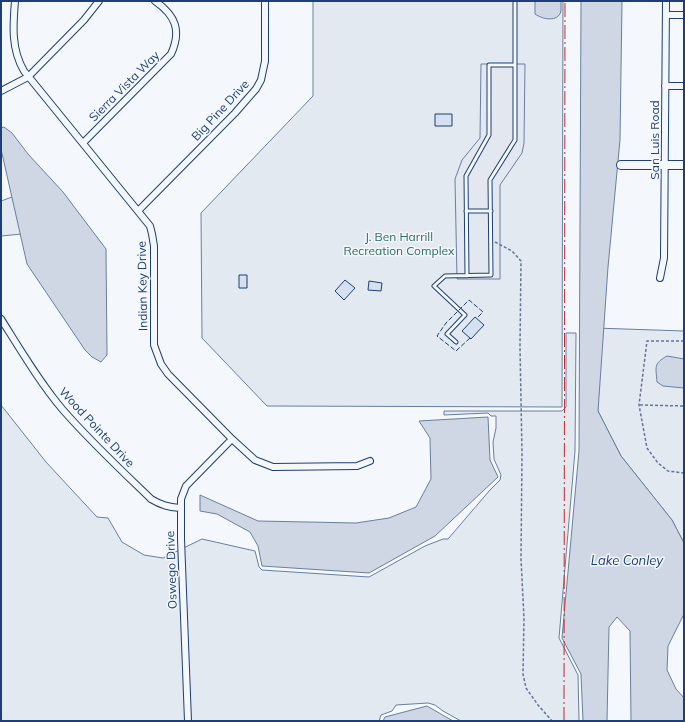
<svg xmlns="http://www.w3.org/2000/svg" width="685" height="722" font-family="Mulish,sans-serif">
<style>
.green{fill:#e3e9f0;stroke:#687fa3}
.parking{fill:#e3e8f0;stroke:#687fa3}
.water{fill:#cfd7e4;stroke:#687fa3}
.building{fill:#d5e0f0;stroke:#1d3f73}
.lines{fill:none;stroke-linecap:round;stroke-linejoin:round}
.service-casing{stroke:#1d3f73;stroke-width:5}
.minor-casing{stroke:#1d3f73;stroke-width:8}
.tertiary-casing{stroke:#1d3f73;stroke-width:10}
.path{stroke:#5e769c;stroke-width:1.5;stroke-dasharray:3 2;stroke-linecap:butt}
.service{stroke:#f4f7fb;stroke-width:3}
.minor{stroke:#f4f7fb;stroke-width:6}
.tertiary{stroke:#f4f7fb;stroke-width:8}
.fence{stroke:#1d3f73;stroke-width:1;stroke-dasharray:5 2;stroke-linecap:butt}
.power{stroke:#c62828;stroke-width:1;stroke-dasharray:14 3 2 3;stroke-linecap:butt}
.labels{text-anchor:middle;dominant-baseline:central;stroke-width:3;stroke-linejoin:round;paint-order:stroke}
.street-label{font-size:12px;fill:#1d3f73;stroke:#f4f7fb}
.park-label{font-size:12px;fill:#2c6c60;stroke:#f4f7fb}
.water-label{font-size:13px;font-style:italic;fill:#1d3f73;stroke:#f4f7fb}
</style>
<rect width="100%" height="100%" fill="#f4f7fb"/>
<path class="green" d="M313 1H563L562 407 267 406 202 338 201 213 313 96Z
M12 197 22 234 1 236V201Z
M595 328 684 331V543L672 520 621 456 598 411Z
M566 333H576L575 451 559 638 578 675 579 721H461L443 711 435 705 428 703 396 705 392 711 381 715 379 721H1V405L46 462 97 517 108 518 122 542 144 555 163 558 202 539 255 551 259 567 262 570 369 577 425 546 443 539H448L490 490 500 480 501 475 494 459 493 442 496 428V416H491L488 413 444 415V411H562L566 407Z"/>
<path class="parking" d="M481 64H525L524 143 522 153 500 185V279H457L455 179 462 160 480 138Z"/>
<path class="water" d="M535 1H561C561 4 561 8 561 11 558 23 542 19 535 14Z
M581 1H622L620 140 608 267 598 411 621 456 672 520 684 543V614L668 646 667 670 676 689 684 698V721H631L630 631 617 617 609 627 607 721H583L581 674 562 638 579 451Z
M4 127 12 133 28 154 63 192 106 249 107 355 101 362 92 357 85 350 27 264 1 149V128Z
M667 356 684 359V388L663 386 657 382C656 367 653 364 667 356Z
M488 417 490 460 498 477 435 536 369 573 262 566 258 546 250 532 217 514 200 511V495L258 521 356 523 389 518 416 507 431 479 430 438 419 421Z
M427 706 453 721H383L385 717Z"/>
<path class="building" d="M435 114H452V126H435Z
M239 275H247V288H239Z
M345 280 355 288 344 300 335 291Z
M369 281 382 283 381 291 368 290Z
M475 317 484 325 471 339 462 331Z"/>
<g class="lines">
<defs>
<path id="service" d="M466 211H491
M467 276 466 176 489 135V65H515
M456 342 447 334 465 315 434 286 445 276 491 275 490 180 515 140V1"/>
<path id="minor" d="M15 1C13 25 11 49 24 71L150 226 152 234 154 246V345L161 364 168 374 232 439 255 460 273 467 357 466 370 461
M666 15H684
M665 86H684
M1 91 28 77 84 20 99 1
M83 143 171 54C182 30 175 15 155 1
M138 211 235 113 256 89 261 80 265 61V1
M660 278 664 258 666 1
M1 319C20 349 40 383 63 410 90 441 121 470 151 499 161 505 168 507 180 508
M188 721 181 539V499L186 486 232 439"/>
<path id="tertiary" d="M621 165H684"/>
</defs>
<use href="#service" class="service-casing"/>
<use href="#minor" class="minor-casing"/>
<use href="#tertiary" class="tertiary-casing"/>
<path class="path" d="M495 242 512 251 521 261 520 347 522 453 521 559 524 618 523 674 526 688 538 705 552 721
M684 341H647L639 405 647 448 658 463 668 471 684 473
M640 405 684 406"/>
<use href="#service" class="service"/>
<use href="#minor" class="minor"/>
<use href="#tertiary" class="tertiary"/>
<path class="fence" d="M470 338 456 351 437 336 446 323 469 300 483 312 477 318"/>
<path class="power" d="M564 721 565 1"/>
</g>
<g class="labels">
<g class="street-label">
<text transform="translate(124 86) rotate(-45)">Sierra Vista Way</text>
<text transform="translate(220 110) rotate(-47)">Big Pine Drive</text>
<text transform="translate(654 140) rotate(-90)">San Luis Road</text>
<text transform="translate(142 286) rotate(-91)">Indian Key Drive</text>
<text transform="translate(97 427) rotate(47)">Wood Pointe Drive</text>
<text transform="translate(171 570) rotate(-92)">Oswego Drive</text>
</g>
<g class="park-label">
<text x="399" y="236">J. Ben Harrill<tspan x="399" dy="14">Recreation Complex</tspan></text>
</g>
<g class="water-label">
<text x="627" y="560">Lake Conley</text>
</g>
</g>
<rect width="685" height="722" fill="none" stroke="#1d3f73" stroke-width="4"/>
</svg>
